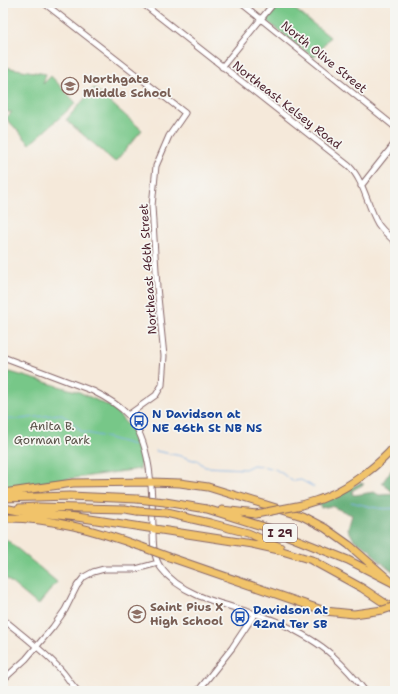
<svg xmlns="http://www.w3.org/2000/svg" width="398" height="694" font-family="'Shantell Sans',sans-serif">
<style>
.green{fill:#77c788;stroke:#60735a}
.forest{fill:#61ac74;stroke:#566650}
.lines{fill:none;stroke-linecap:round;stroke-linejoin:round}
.stream{stroke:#77ade5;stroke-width:1}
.minor-casing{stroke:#866668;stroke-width:7}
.highway-casing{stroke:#866668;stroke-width:9}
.minor{stroke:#fff;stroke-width:5}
.highway{stroke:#f1c36a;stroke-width:7}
.highway-bridge-casing{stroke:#866668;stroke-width:9;stroke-linecap:butt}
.highway-bridge{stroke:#f1c36a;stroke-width:7}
.labels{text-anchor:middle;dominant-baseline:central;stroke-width:3.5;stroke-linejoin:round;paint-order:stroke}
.shield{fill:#f6f6f2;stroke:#7e6067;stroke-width:1}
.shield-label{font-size:11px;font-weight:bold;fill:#4a1f2b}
.street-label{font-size:12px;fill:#4a1f2b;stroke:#f6f6f2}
.education-label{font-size:12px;font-weight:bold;fill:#785e54;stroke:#f6f6f2;text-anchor:start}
.transit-label{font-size:12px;font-weight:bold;fill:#164399;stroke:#f6f6f2;text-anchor:start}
.park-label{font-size:12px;fill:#585147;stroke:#f6f6f2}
</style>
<rect width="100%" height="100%" fill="#f6f6f2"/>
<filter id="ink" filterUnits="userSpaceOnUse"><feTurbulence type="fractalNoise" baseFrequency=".025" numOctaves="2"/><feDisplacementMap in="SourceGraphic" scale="8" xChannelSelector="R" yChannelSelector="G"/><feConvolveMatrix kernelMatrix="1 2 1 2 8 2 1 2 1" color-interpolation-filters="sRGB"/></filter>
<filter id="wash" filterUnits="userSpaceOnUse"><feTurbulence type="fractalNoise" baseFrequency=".012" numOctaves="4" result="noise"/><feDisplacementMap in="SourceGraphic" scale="16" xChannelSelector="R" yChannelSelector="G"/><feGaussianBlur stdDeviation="0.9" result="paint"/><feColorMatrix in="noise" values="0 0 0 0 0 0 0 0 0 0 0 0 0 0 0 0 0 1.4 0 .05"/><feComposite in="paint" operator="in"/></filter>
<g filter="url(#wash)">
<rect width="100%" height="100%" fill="#f5e9da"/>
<path class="green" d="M277 3H287L330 37 314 58 264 19Z
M4 67 46 74 43 84 51 76 76 103 30 144 6 118 12 112H7C5 101 0 77 4 67Z
M94 88 142 130 115 162 66 120Z
M10 372 79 392 113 408 131 429 142 453 140 469 3 488V374Z
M6 539 57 582 38 605 3 576V543Z"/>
<path class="forest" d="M395 465V573L378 560 370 550 354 540 348 529 352 515 331 506 321 508 319 504 360 483 364 484 353 490 352 494 355 495 374 492 379 495 395 494 382 483Z"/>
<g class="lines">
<path class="stream" d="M3 419H21L60 414 70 420 82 432 101 436 134 445
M156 451 181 456 193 460H197L205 467 245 469 253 465 261 466 275 469 294 481 301 480 314 487
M351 502C365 505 381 511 395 508"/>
</g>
</g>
<g filter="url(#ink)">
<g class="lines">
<defs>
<path id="minor" d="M44 3 185 113 169 136 156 166 152 206 157 287 164 356 162 385 156 395 128 415
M142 3 349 166C364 181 367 205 378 224 383 231 389 236 395 242
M241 3 395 127
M222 67 274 3
M361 186 395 143
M3 357 93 391C105 397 118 404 128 415 152 443 152 492 153 528 153 542 153 557 161 568 187 603 242 606 278 622 295 630 319 643 332 655 344 666 355 678 365 691
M3 619C22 635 43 650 60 669 67 676 71 685 78 691
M3 680 26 659 53 627 65 610 77 586 84 577 93 572 104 569H136L158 563
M198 691 232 648 254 615"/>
<path id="highway" d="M3 493 73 483 151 482 180 483 208 487 302 516 325 528 349 545 389 580
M3 498 70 496 137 499
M165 502 207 509 268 528 348 560 395 584
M302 505C311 502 320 500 328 496 350 487 380 464 395 446
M4 508 19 511 77 517 252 544 279 550 315 561
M19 508 37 507 125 509 137 511
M222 510 256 514
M166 513 210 523 248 533 280 547
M3 518C50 517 98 531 142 547
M169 557 325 611 354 614 383 610
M311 560 362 588 395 610"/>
</defs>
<use href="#minor" class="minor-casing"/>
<use href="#highway" class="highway-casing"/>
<use href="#minor" class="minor"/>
<use href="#highway" class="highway"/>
<defs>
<path id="highway-bridge" d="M137 499 165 502
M137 511 166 513
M256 514 302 505
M142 547 169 557
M383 610 395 606"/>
</defs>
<use href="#highway-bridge" class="highway-bridge-casing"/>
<use href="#highway-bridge" class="highway-bridge"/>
</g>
</g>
<defs>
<symbol id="school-ring" viewBox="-11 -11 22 22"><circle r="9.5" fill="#f6f6f2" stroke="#8d6e63" stroke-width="1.5"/><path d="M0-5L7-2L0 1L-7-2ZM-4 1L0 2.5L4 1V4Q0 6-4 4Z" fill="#8d6e63"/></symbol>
<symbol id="bus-ring" viewBox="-11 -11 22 22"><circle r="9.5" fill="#f6f6f2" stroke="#1a4fb4" stroke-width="1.5"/><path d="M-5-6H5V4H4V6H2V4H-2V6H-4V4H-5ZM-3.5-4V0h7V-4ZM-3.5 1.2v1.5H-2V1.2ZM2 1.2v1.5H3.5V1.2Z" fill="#1a4fb4"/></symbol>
</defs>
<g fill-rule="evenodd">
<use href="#school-ring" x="60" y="76" width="20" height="20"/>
<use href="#bus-ring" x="129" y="411" width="20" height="20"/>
<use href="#school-ring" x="127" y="604" width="20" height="20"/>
<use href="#bus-ring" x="230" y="607" width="20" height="20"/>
</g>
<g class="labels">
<rect class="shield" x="263" y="524" width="34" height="18" rx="3"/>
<g class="shield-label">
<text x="280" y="533">I 29</text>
</g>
<g class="street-label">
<text transform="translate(324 57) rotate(39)">North Olive Street</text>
<text transform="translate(287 105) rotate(38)">Northeast Kelsey Road</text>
<text transform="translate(148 269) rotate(-94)">Northeast 46th Street</text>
</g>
<g class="education-label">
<text x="83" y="79">Northgate<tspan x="83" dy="14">Middle School</tspan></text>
<text x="150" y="607">Saint Pius X<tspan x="150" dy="14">High School</tspan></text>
</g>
<g class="transit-label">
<text x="152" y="414">N Davidson at<tspan x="152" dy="14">NE 46th St NB NS</tspan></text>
<text x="253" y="610">Davidson at<tspan x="253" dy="14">42nd Ter SB</tspan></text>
</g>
<g class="park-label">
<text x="52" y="426">Anita B.<tspan x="52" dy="14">Gorman Park</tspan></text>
</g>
</g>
<rect width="398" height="694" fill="none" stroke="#f6f6f2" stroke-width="16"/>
</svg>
